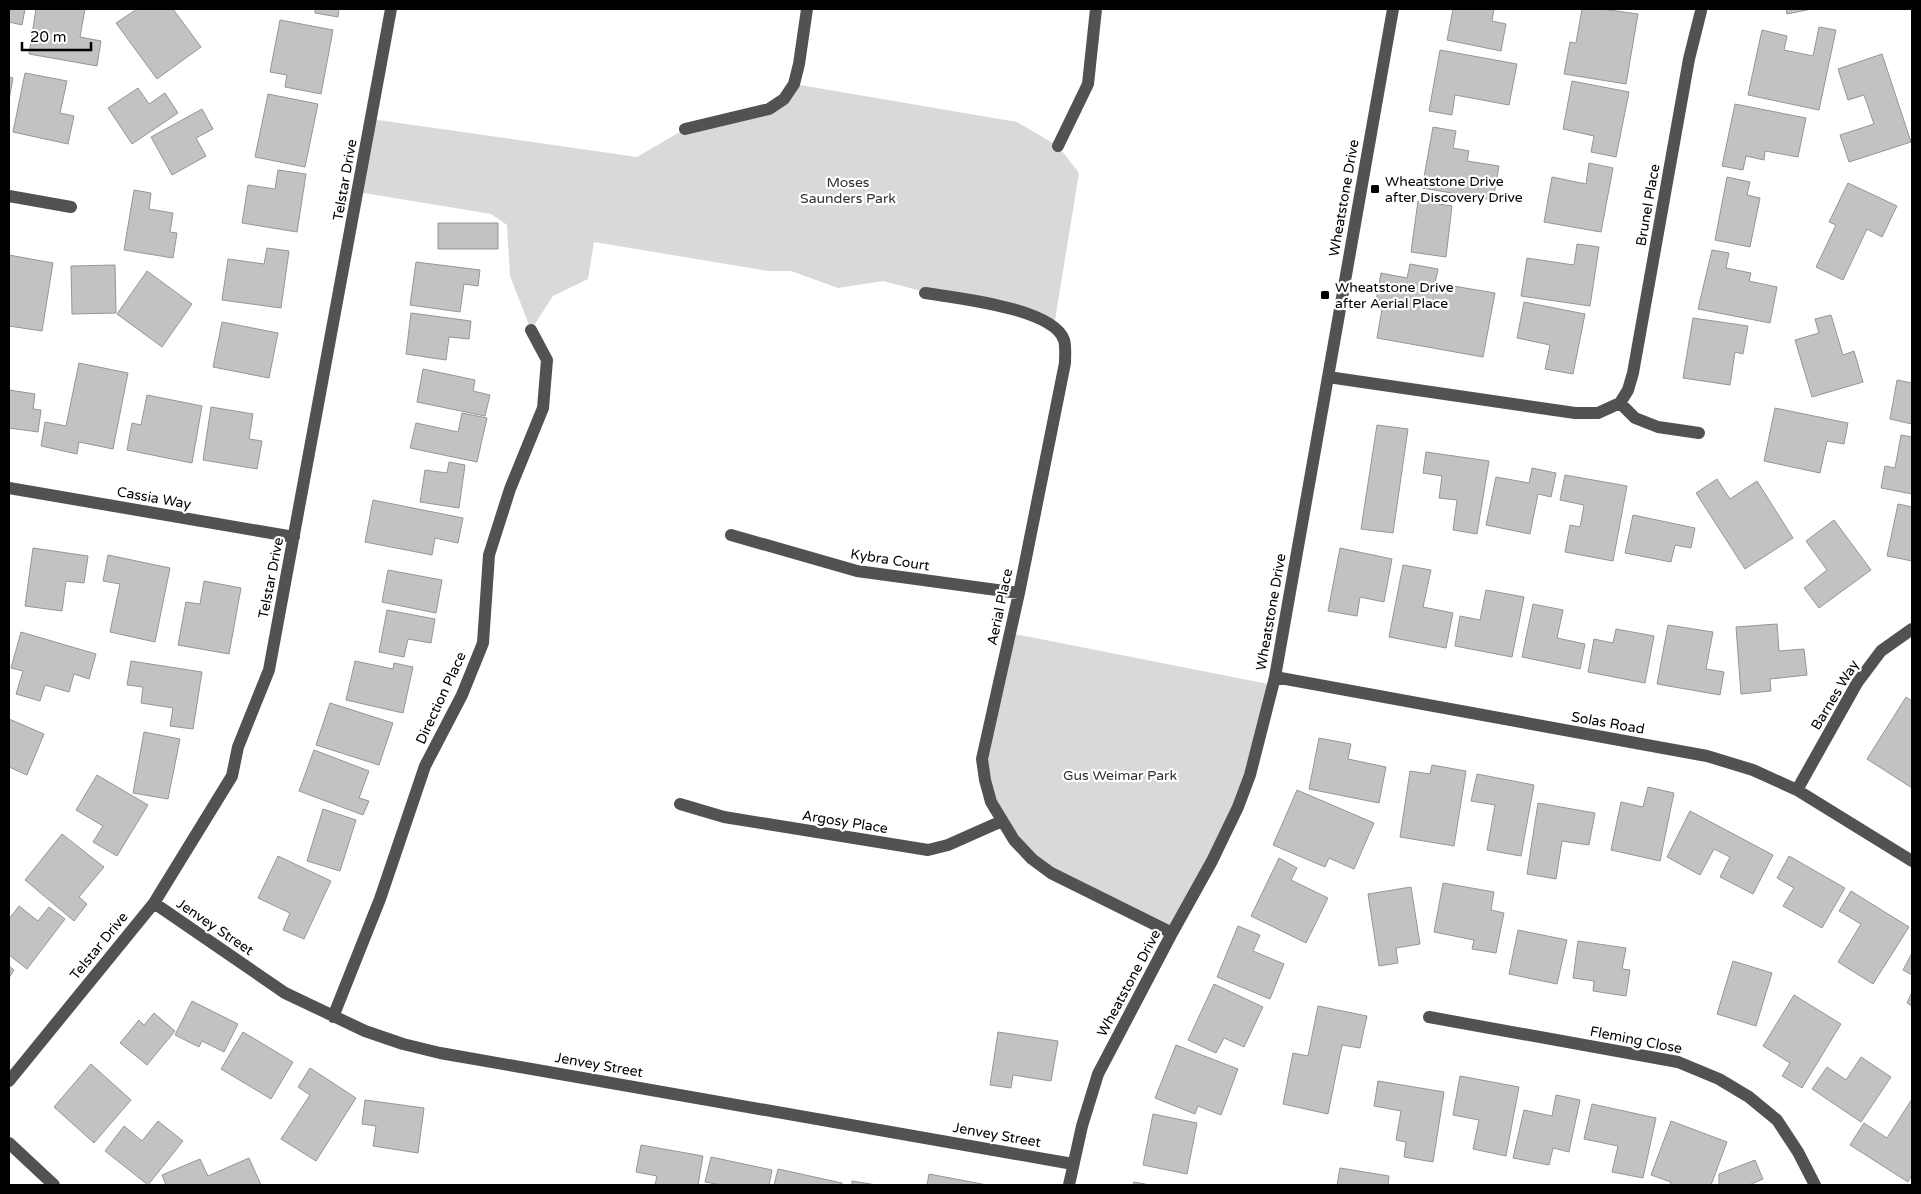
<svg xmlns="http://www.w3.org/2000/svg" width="1921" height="1194" font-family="'Varela Round',sans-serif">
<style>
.green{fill:#d9d9d9}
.building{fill:#c2c2c2;stroke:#969696}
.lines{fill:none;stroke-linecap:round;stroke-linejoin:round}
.minor{stroke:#525252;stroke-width:12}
.poi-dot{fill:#000;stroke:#fff;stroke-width:2}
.labels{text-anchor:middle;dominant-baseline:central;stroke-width:4.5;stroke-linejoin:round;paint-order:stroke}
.street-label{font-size:14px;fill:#000;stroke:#fff}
.poi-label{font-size:14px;fill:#000;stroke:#fff;text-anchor:start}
.park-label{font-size:14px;fill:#303030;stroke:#fff}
</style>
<rect width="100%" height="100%" fill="#fff"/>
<path class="green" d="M794 84 1017 122 1058 146 1079 173 1054 326 883 281 838 288 791 271H768L594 242 588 279 553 296 531 330 510 276 507 225 491 214 358 192 371 119 637 157 685 129 769 109Z
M1010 633 1273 685 1250 775 1172 933 1051 873 1002 821 982 759Z"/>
<path class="building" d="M9 9H25L22 25 9 22Z
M36 9H85L80 37 101 41 97 66 29 54Z
M137 9H173L201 47 157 79 116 23Z
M315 9H339L338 17 315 13Z
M1453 9H1494L1492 21 1506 24 1501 51 1447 40Z
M1582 9H1602L1638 14 1626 84 1564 74 1570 42 1576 43Z
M1786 9H1812L1787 14Z
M280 20 333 30 321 94 285 87 287 75 270 72Z
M1819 27 1836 30 1819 110 1748 95 1762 30 1787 36 1784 50 1813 56Z
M1440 50 1517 64 1509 105 1455 95 1452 115 1429 111Z
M1882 54 1911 142 1849 162 1840 135 1874 124 1864 95 1848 100 1838 69Z
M25 73 67 81 60 113 74 116 68 144 13 132Z
M9 77 13 78 9 100Z
M1572 81 1629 92 1616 157 1591 152 1594 136 1563 129Z
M138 88 149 104 165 93 178 113 132 144 108 108Z
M268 94 318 104 305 167 255 157Z
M1735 104 1806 118 1798 157 1765 151 1764 160 1746 156 1743 170 1722 166Z
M202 109 213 129 196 138 206 156 172 175 151 137Z
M1433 127 1456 131 1453 148 1469 151 1467 161 1499 166 1493 200 1422 188Z
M1589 163 1613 168 1601 232 1544 222 1552 177 1586 184Z
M278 170 306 174 297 232 242 223 248 185 275 189Z
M1727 177 1750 182 1747 195 1760 198 1750 247 1715 240Z
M1848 183 1897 206 1882 237 1867 229 1843 280 1816 267 1836 225 1829 222Z
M134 190 151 193 149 209 173 213 170 232 177 233 173 258 124 250Z
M1418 201 1452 206 1446 257 1411 252Z
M438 223H498V249H438Z
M1577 244 1599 247 1590 306 1521 296 1527 258 1574 265Z
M267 248 289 251 281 308 222 300 228 259 264 264Z
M1712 250 1729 253 1726 268 1751 273 1749 281 1777 287 1770 323 1698 309Z
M9 255 53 263 42 331 9 326Z
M416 262 480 270 478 286 464 284 460 312 410 305Z
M1410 264 1438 269 1435 283 1495 293 1483 357 1377 338 1383 303 1376 301 1381 273 1407 278Z
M115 265 116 313 72 314 71 266Z
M147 271 192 304 162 347 117 314Z
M1524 302 1585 314 1573 374 1545 369 1550 345 1517 338Z
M411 313 471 321 469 339 449 337 446 360 406 354Z
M1831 315 1843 355 1854 351 1863 382 1812 397 1795 340 1819 333 1815 319Z
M1693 318 1748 326 1743 354 1735 352 1730 385 1683 378Z
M222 322 278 333 269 378 213 367Z
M79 363 128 373 113 449 79 442 77 454 41 446 45 422 66 426Z
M423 369 475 380 473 391 490 395 485 416 417 402Z
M1897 380 1912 383V424L1890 419Z
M9 390 35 394 33 409 41 410 38 432 9 428Z
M147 395 202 406 192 463 127 450 132 423 141 425Z
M211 407 253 414 249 439 262 441 257 469 203 460Z
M1775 408 1848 423 1844 444 1827 441 1820 473 1764 461Z
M462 413 487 418 477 462 410 448 416 423 458 432Z
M1377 425 1408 429 1393 533 1361 529Z
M1901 435 1912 437V494L1881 488 1885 466 1895 468Z
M1426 452 1489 461 1477 534 1453 530 1457 500 1439 498 1442 476 1423 473Z
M449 462 465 465 459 508 420 502 425 470 447 473Z
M1532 468 1556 473 1551 497 1538 494 1530 534 1486 525 1496 477 1529 483Z
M1565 475 1627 486 1613 561 1565 552 1570 525 1580 527 1584 505 1560 500Z
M1717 479 1730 499 1757 481 1793 538 1745 569 1696 493Z
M373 500 463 518 458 543 435 538 432 555 365 542Z
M1898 504 1912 507V561L1887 556Z
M1633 515 1695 528 1691 548 1675 545 1671 562 1625 553Z
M1834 520 1871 570 1819 608 1804 588 1827 570 1806 541Z
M33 548 88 556 84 583 66 581 62 611 25 606Z
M1340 548 1392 559 1384 602 1360 597 1357 616 1328 611Z
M108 555 170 568 155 642 110 632 120 584 103 581Z
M1403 565 1431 570 1423 607 1453 613 1446 648 1389 637Z
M388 570 442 580 436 613 382 602Z
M204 581 241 588 229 654 178 645 186 602 200 604Z
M1486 590 1524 597 1512 657 1455 646 1460 616 1480 620Z
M1533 604 1563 610 1557 638 1585 644 1580 669 1522 657Z
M387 610 435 619 431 643 408 639 404 657 379 652Z
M1777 624 1779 651 1804 649 1807 675 1770 679 1771 691 1741 694 1736 627Z
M1668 625 1713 632 1706 669 1724 672 1720 695 1657 684Z
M1616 629 1654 636 1645 683 1588 672 1594 639 1613 643Z
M21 632 96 654 89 679 74 674 69 692 45 685 40 701 16 694 23 671 11 668Z
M131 661 202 672 193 729 170 726 173 708 141 703 143 687 127 685Z
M355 661 393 669 394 663 413 667 403 713 346 700Z
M1906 697 1912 701V788L1867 759Z
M330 703 393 723 379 765 316 745Z
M9 719 44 734 27 775 9 767Z
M144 732 180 739 168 799 133 793Z
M1319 738 1351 744 1348 759 1386 767 1379 803 1309 789Z
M314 750 369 771 359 798 369 801 363 815 299 791Z
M1432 765 1466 771 1454 846 1400 837 1410 771 1430 774Z
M1477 774 1534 785 1521 856 1487 850 1495 805 1471 801Z
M97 775 148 805 117 856 93 842 103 826 76 810Z
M1648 787 1674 793 1660 861 1611 850 1621 802 1643 807Z
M1297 790 1374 823 1354 869 1329 858 1325 867 1273 845Z
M1538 803 1595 813 1589 845 1562 841 1556 879 1527 874Z
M323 809 356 820 340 871 307 861Z
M1690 811 1773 855 1753 894 1720 877 1730 857 1714 849 1700 875 1667 857Z
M62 834 104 867 79 897 87 904 74 921 25 880Z
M278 856 331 881 304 939 283 930 290 913 258 898Z
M1789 856 1845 888 1822 928 1783 906 1794 888 1777 878Z
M1279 858 1297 868 1291 880 1328 898 1306 943 1251 916Z
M1443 883 1494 892 1491 910 1504 913 1496 953 1472 949 1474 940 1434 932Z
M1411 887 1420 944 1396 948 1398 963 1379 966 1368 894Z
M1851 891 1909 927 1873 984 1838 962 1861 924 1839 911Z
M19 906 38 921 49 907 65 919 27 969 9 955V919Z
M1238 926 1260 935 1253 951 1284 964 1270 999 1217 977Z
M1518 930 1567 940 1557 984 1509 974Z
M1578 941 1626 948 1622 969 1630 970 1626 996 1593 991 1594 981 1573 978Z
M1912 953V975L1903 970Z
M1733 961 1772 973 1756 1026 1717 1014Z
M9 966 14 970 9 978Z
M1214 984 1263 1007 1244 1047 1224 1038 1216 1053 1188 1040Z
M1912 992V1006L1907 1003Z
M1794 995 1841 1024 1802 1088 1782 1076 1790 1063 1763 1046Z
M192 1001 238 1024 224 1052 202 1041 199 1047 175 1035Z
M1318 1006 1367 1016 1360 1048 1342 1045 1328 1114 1283 1104 1293 1053 1308 1056Z
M154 1013 175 1031 147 1065 120 1043 139 1020 144 1025Z
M243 1032 293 1062 271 1099 221 1069Z
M998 1032 1058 1041 1051 1081 1013 1075 1011 1088 990 1085Z
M1176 1045 1238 1069 1221 1115 1198 1106 1195 1114 1155 1098Z
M1861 1057 1891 1077 1861 1122 1812 1089 1827 1067 1846 1080Z
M91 1064 131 1100 94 1143 54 1107Z
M310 1068 356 1098 316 1161 281 1139 310 1095 298 1087Z
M1460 1076 1519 1087 1506 1156 1473 1149 1479 1120 1453 1115Z
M1378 1081 1444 1092 1433 1162 1404 1157 1406 1142 1396 1140 1401 1111 1374 1106Z
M1556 1095 1580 1100 1569 1152 1553 1148 1549 1165 1513 1158 1524 1110 1552 1116Z
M1912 1099V1175L1908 1182 1850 1145 1864 1123 1887 1138Z
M365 1100 424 1108 418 1153 373 1146 376 1126 362 1124Z
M1592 1104 1656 1118 1643 1178 1612 1172 1618 1146 1584 1139Z
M1153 1114 1197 1123 1187 1174 1143 1165Z
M158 1121 183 1141 148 1185 105 1151 124 1126 142 1141Z
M1671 1121 1727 1142 1711 1185H1670L1671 1182 1651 1175Z
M641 1145 703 1156 698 1185H655L657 1176 636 1172Z
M711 1157 772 1170 769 1185H722L705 1182Z
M249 1158 261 1185H166L162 1175 200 1159 208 1176Z
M1755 1160 1763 1179 1749 1185H1719V1174Z
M1340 1168 1389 1176 1388 1185H1337Z
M778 1169 842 1183V1185H774Z
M929 1174 987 1185H927Z
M852 1181 877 1185H852Z
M1134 1182 1150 1185H1133Z"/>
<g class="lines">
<path class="minor" d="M685 129 769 109 784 99 794 84 799 64 807 9
M1058 146 1088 84 1096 9
M9 196 71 207
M925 293C956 298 1053 308 1064 340 1066 346 1065 356 1065 363L1019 593 982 759 985 780 991 802 1014 840 1032 859 1051 873 1172 933
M1328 377 1575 413H1598L1620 403 1635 418 1658 427 1699 433
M1620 403 1628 390 1633 373 1689 59 1701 11
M9 488 294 537
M731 535 857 571 1019 593
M1275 677 1707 756 1753 770 1797 790 1912 861
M1797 790 1857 683 1881 651 1912 629
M680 804 724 817 928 850 948 845 1002 821
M154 903 285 993 365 1031 403 1044 440 1053 1073 1164
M333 1017 380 899 425 766 462 695 483 643 489 555 510 489 543 408 547 360 531 330
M1429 1017 1678 1062 1719 1079 1749 1097 1777 1120 1798 1152 1815 1185
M9 1081 154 903 232 776 238 747 269 670 391 9
M9 1143 54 1185
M1069 1185 1082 1126 1098 1074 1172 933 1212 861 1238 807 1250 775 1275 677 1393 9"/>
</g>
<g class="poi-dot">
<rect x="1370" y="184" width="10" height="10" rx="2.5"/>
<rect x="1320" y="290" width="10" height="10" rx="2.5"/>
</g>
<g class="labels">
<g class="street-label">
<text transform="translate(345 180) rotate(-80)">Telstar Drive</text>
<text transform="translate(1344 198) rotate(-80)">Wheatstone Drive</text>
<text transform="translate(1648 205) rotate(-80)">Brunel Place</text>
<text transform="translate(154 498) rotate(10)">Cassia Way</text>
<text transform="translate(890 560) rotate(9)">Kybra Court</text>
<text transform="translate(271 578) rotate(-79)">Telstar Drive</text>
<text transform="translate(1000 607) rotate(-78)">Aerial Place</text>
<text transform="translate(1271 612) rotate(-80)">Wheatstone Drive</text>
<text transform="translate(1835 695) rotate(-59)">Barnes Way</text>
<text transform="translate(441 698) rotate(-65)">Direction Place</text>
<text transform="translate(1608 723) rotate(10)">Solas Road</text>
<text transform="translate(845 822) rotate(9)">Argosy Place</text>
<text transform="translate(215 927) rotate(34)">Jenvey Street</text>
<text transform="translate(99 946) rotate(-51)">Telstar Drive</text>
<text transform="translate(1129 983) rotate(-62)">Wheatstone Drive</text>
<text transform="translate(1636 1040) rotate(11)">Fleming Close</text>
<text transform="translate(599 1065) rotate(10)">Jenvey Street</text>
<text transform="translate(997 1135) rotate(10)">Jenvey Street</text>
</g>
<g class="poi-label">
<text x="1385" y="181">Wheatstone Drive<tspan x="1385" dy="16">after Discovery Drive</tspan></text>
<text x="1335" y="287">Wheatstone Drive<tspan x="1335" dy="16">after Aerial Place</tspan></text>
</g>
<g class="park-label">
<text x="848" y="182">Moses<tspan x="848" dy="16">Saunders Park</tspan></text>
<text x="1120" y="775">Gus Weimar Park</text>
</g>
</g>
<rect width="1921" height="1194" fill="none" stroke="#000000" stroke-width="20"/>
<path d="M22 42v8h69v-8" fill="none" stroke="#000000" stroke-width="2.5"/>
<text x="30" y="42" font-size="15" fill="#000000" stroke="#ffffff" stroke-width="4" paint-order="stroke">20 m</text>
</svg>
